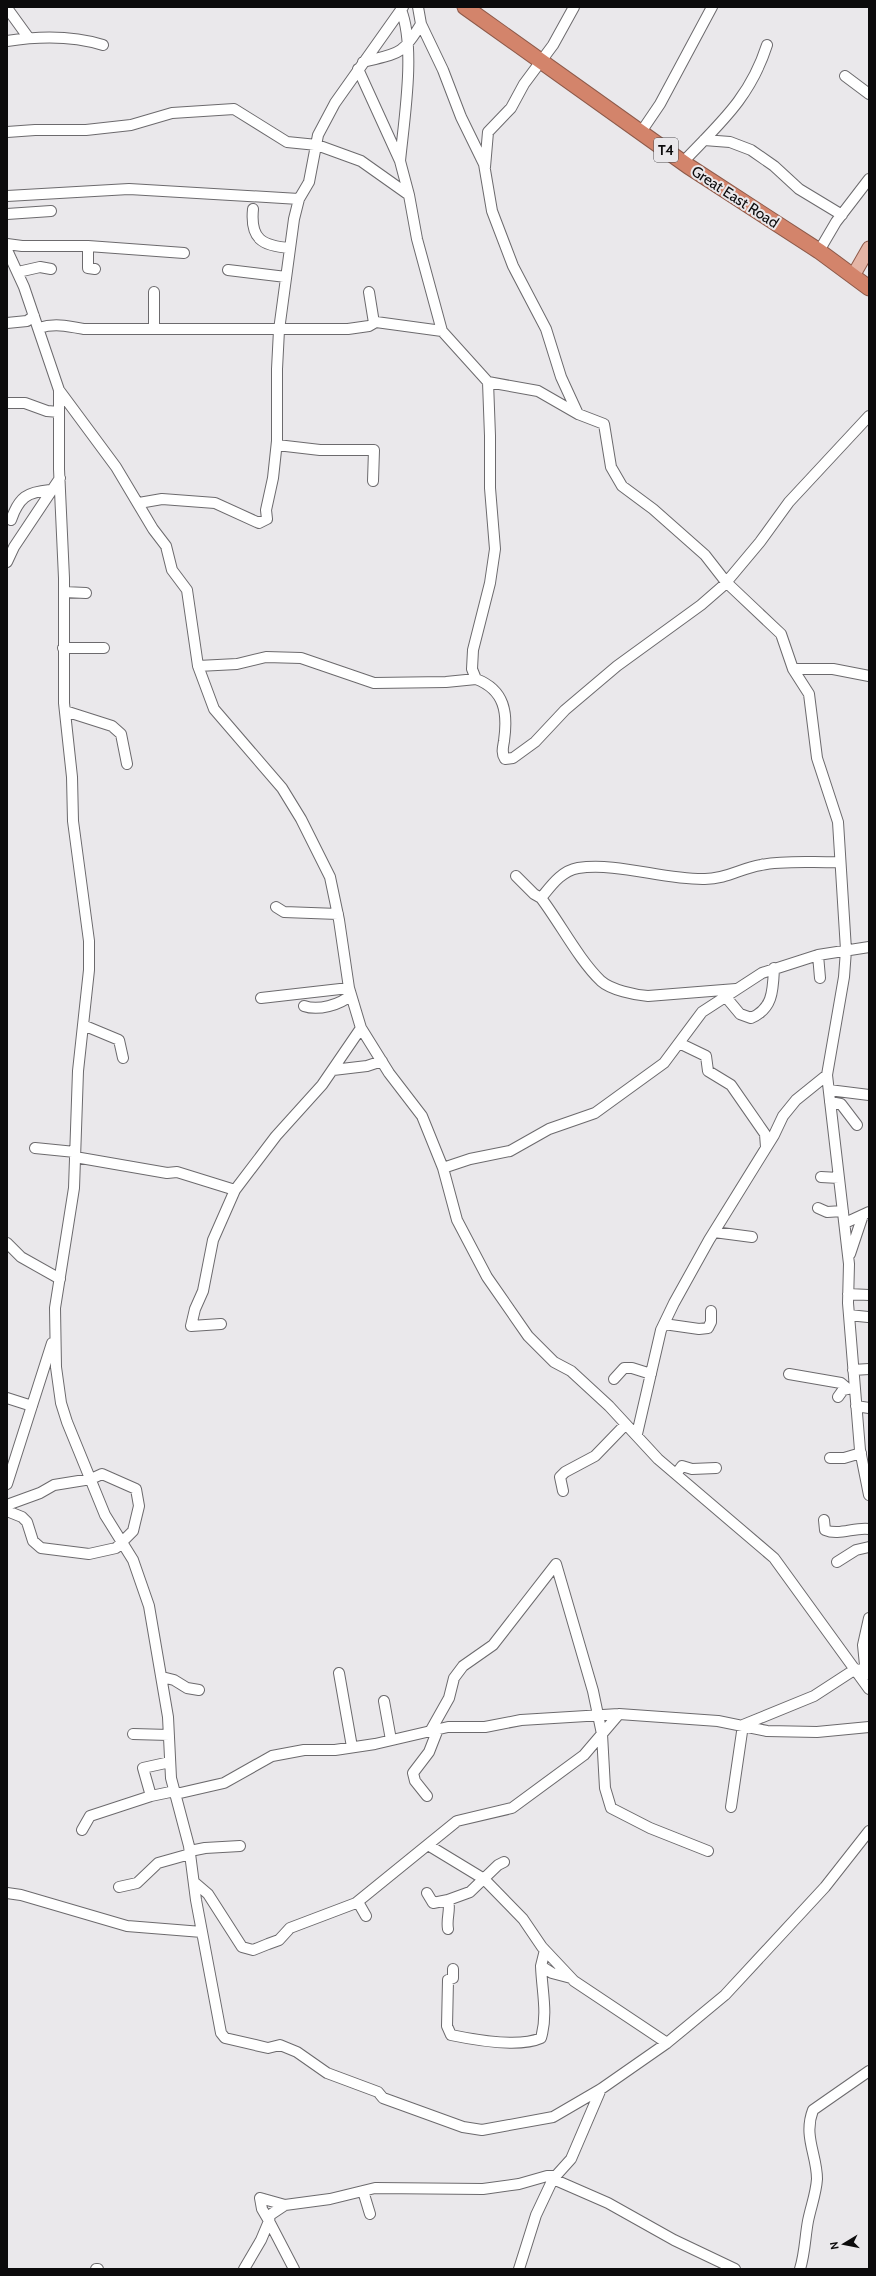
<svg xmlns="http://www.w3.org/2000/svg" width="876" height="2276" font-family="Cabin,sans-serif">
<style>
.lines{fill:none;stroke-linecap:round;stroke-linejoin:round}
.minor-casing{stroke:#6c6a6d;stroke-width:12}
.major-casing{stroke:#8d5a4a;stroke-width:15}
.highway-casing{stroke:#8d5a4a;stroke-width:17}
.minor{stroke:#fff;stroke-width:10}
.major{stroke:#e5b5a6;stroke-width:13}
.highway{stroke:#d3846b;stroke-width:15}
.labels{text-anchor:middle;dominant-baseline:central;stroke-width:4;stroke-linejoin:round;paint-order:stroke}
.shield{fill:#eae8eb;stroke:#4f4d4f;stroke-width:1}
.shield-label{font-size:14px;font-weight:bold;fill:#0c0b0c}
.street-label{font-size:15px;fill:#0c0b0c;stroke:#eae8eb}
</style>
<rect width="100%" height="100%" fill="#eae8eb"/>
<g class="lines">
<defs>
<path id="minor" d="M418 7 421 24 443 70 461 117 484 164 492 211 513 266 546 329 561 377 578 414
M7 8 28 37
M7 41C39 36 71 35 103 45
M363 62C398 53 402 56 421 24
M358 69 400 161 409 195 417 239 442 331 488 382 490 436V488L495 549 490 583 473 650 472 669 476 679C505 690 508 713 504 741 503 747 501 753 505 759L513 758 535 742 565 710 617 666 701 605 724 585 760 542 789 502 869 416
M845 76 869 94
M7 132 35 130H86L131 125 172 113 234 109 287 142 317 145 361 161 409 195
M641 132 660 104 712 7
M704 140 730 142 751 150 774 166 799 189 842 215
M400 161C404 120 416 47 401 10
M683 162C720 123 750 98 767 45
M485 167 488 132 511 108 524 84 553 45 574 7
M7 196 129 189 299 199
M253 209C250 239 262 246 290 248
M7 214 51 211
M7 244 22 246H88L184 253
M88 246V268L95 269
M7 250 24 287 59 390V469L64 578V703L72 777 73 821 89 941V970L78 1071 74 1188 55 1308 56 1367 61 1403 67 1422 105 1515 133 1560 149 1606 168 1717 171 1778 189 1846 196 1900 221 2033 225 2038 268 2048 280 2045 297 2052 327 2073 378 2092 383 2098 463 2127 482 2130 553 2117 601 2089 667 2043 725 1995 825 1887 869 1831
M819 251 836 222 869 179
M228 270 286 277
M18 272 40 267 51 269
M154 292V329
M369 292 374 323
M7 323 27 321 34 316
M39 328C54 323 68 326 84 329H348L369 326 376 322 442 331
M488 382 538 391 578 414 604 424 611 467 622 486 653 509 705 555 726 582 781 634 793 669 809 694 817 758 838 822 846 950 844 977 827 1075 849 1264 848 1303 860 1450 869 1495
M59 390 116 467 153 529 166 546 172 570 187 590 198 666 214 709 282 788 301 819 330 877 339 920 349 988 361 1028 389 1073 422 1116 443 1168 457 1220 487 1277 528 1336 554 1362 571 1371 609 1406 658 1459 774 1558 869 1689
M7 403H25L47 411 59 412
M277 445 320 450H374L373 481
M139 503 162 499 215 503 259 523 267 519 266 510 273 478 277 441V369L279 330 294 219 299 199 309 182 318 135 335 103 403 7
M11 520C19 497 27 492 50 490
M7 562 14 547 60 478
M64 592 86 593
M63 648H104
M198 666 237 664 266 657 301 658 374 683 446 682 476 679
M793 669H833L869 676
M65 711 112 726 121 734 127 764
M516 876 534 894 541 898C560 923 579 960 601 981 611 990 635 995 648 996L736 989
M541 898C551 886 561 871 578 868 618 862 664 880 705 879 727 879 741 868 761 865 785 860 815 863 840 862
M276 907 284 912 338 914
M818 955 820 978
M725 996 740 1014 751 1018C773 1009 773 990 774 968
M261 998 349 988
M304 1006C318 1011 340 1005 351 995
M83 1025 119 1040 123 1058
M679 1043 706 1056 708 1071 731 1085 765 1134 766 1147
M333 1070 367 1066 382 1061
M829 1090 869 1095
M830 1102 841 1104 857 1125
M35 1148 75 1152
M75 1157 167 1173 177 1172 235 1190
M443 1168 470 1159 510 1151 549 1129 595 1113 664 1063 702 1012 762 973 818 955 869 947
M821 1177 839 1178
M818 1208 827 1212 843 1211
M845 1223 869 1212
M714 1232 752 1237
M7 1243 21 1257 60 1279
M850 1254 862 1218
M848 1294 869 1295
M849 1315 868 1317
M221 1324 191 1326 195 1309 203 1291 213 1240 235 1190 276 1136 322 1085 361 1028
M664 1324 699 1329 708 1328 711 1322V1311
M853 1370 869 1369
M789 1374 841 1383 848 1389
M614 1379 624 1368H632L651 1374
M838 1397 843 1390 852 1388
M7 1398 32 1406
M856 1406 869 1408
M637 1434 661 1330 674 1303 709 1240 774 1135 783 1116 796 1100 827 1075
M830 1458H844L861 1453
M676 1474 682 1466 692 1469 716 1468
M7 1484 52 1343
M563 1491 560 1477 565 1472 595 1456 625 1425
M7 1505 40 1493 54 1485 91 1479 102 1474 136 1489 139 1506 133 1531 116 1548 89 1554 41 1548 33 1541 27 1522 22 1517 7 1511
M824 1520 825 1530C839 1536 854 1527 869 1529
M837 1562 856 1550 869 1547
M556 1564 593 1691 602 1734 605 1788 611 1808 650 1828 708 1851
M339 1673 352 1747
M866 1675 863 1645 869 1618
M162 1677 174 1680 187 1688 199 1690
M384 1701 391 1740
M431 1730 449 1698 454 1678 463 1666 493 1645 556 1564
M133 1734 169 1735
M170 1762 143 1768 151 1796 175 1791
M176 1794 224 1783 272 1756 304 1750H335L375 1744 448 1727H485L521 1720 619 1714 718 1721 767 1731 817 1732 869 1727
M427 1796 415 1781 413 1773 429 1752 438 1729
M731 1807 743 1725 814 1696 854 1670 866 1669
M82 1830 90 1816 151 1796
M428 1845 484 1879 523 1919 542 1947 574 1981 667 2043
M190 1851 205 1848 240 1846
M194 1882 208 1894 242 1947 253 1950 268 1944 279 1940 290 1928 356 1903 457 1821 512 1808 584 1755 619 1714
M119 1887 137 1883 158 1863 190 1854
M7 1893 21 1895 127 1926 202 1932
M427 1893 433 1903 448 1900
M358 1902 366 1916
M448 1929C446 1918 451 1910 448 1900L470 1892 498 1865 504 1862
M545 1950 541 1966 552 1973 571 1978
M453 1969V1978L448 1980 447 2026 451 2035C475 2040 519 2048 541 2038 548 2013 542 1992 541 1966
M553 2179 608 2203 674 2240 735 2269
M363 2191 370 2214
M96 2269H98
M244 2269 261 2240 269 2221 262 2209 260 2198 285 2205
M294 2269 269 2221 270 2215 285 2205 330 2199 375 2188 483 2189 519 2184 547 2176H555
M519 2269 536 2215 553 2179 571 2159 601 2089
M800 2269C805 2253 805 2237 808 2221 811 2206 816 2194 817 2179 817 2155 803 2136 813 2110L869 2071"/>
<path id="major" d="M853 276 869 248"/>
<path id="highway" d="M465 7 688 166 819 251 869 288"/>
</defs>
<use href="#minor" class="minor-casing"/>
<use href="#major" class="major-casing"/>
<use href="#highway" class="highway-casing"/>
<use href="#minor" class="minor"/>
<use href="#major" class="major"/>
<use href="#highway" class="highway"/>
</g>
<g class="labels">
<rect class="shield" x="654" y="138" width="24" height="24" rx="3"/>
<g class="shield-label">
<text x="666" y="150">T4</text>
</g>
<g class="street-label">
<text transform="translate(735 197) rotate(33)">Great East Road</text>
</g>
</g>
<rect width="876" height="2276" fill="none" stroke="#0c0b0c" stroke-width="16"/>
<g transform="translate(844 2244) rotate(260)" stroke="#eae8eb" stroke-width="3" paint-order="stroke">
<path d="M0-3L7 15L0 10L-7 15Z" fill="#0c0b0c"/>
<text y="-6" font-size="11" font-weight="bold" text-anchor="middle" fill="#0c0b0c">N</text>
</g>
</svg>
